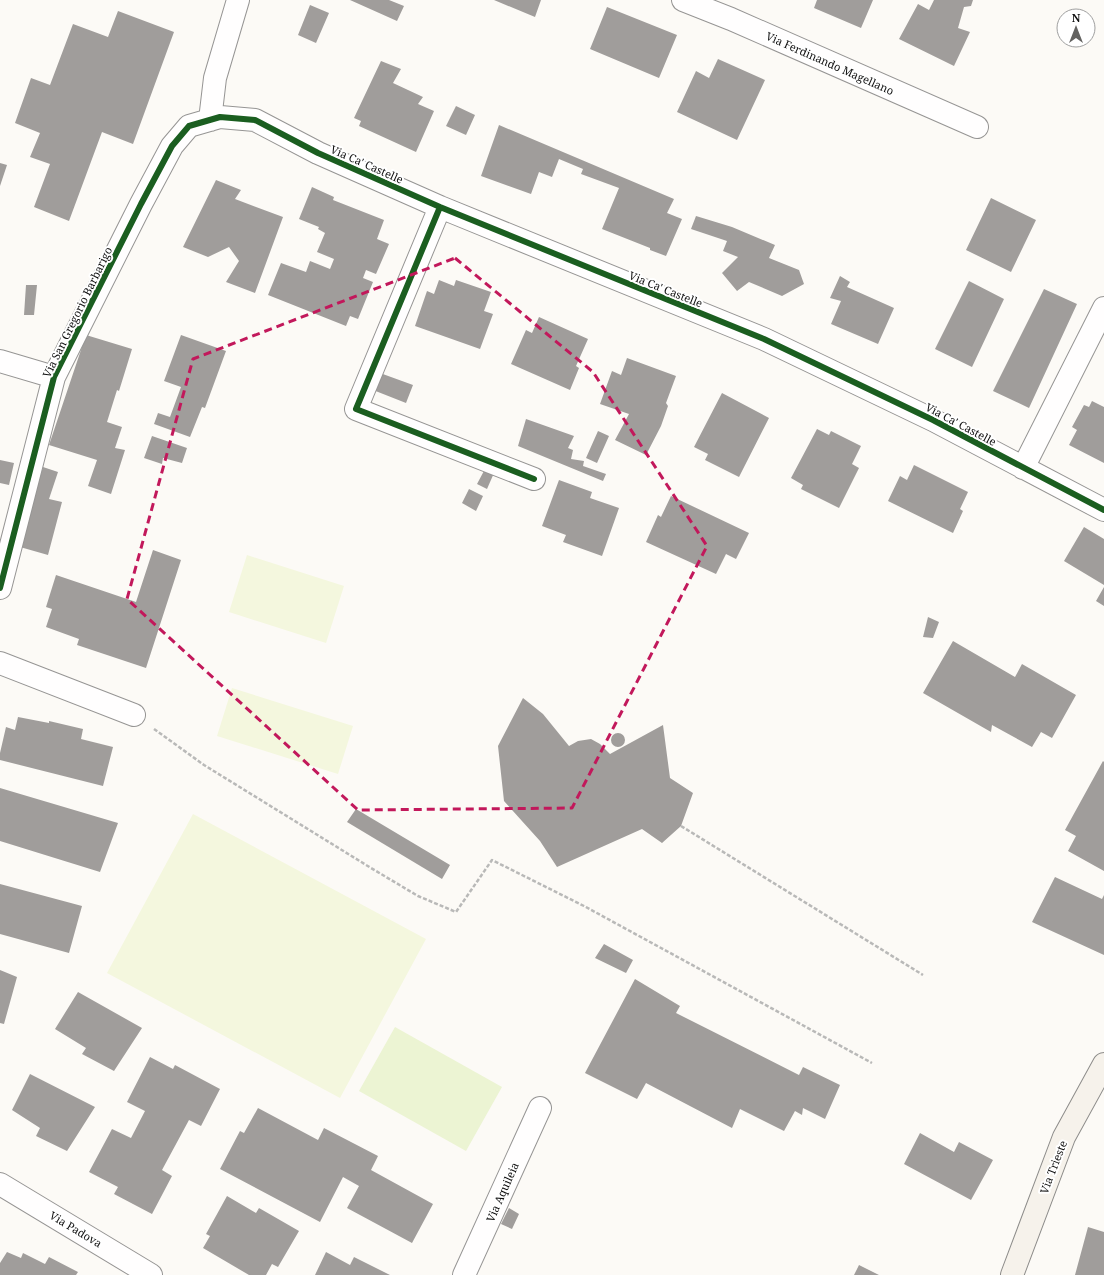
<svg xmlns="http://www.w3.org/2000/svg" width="1104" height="1275" font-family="'Noto Serif',serif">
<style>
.green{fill:#ecf4d3}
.pitch{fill:#f4f7de}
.building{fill:#a09d9b}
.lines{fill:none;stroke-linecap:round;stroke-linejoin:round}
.street-casing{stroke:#969594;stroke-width:24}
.secondary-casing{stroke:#8d8c8a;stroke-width:24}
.path{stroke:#b9b9b8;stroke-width:2.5;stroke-dasharray:4 2;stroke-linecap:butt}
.street{stroke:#fffefe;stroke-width:22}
.secondary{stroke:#f6f2eb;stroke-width:22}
.cycleway-casing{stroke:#fff;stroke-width:8}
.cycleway{stroke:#1b5e20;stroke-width:6}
.marked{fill:none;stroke:#c2185b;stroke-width:3;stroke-dasharray:8 5;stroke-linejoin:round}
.labels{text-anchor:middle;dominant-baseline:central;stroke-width:4;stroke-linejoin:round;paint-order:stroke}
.street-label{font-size:11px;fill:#101010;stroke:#fff}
</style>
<rect width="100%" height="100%" fill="#fcfaf6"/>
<path class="green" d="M395 1027 502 1087 466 1151 359 1091Z"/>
<path class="pitch" d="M247 555 344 586 326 643 229 612Z
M232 688 353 726 338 774 217 736Z
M193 814 426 939 340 1098 107 973Z"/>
<path class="building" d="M350 0H389L404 6 397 21Z
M494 0H541L535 17Z
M817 0H873L861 28 814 8Z
M934 0H973L971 6 964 7 958 28 970 32 954 66 899 39 918 4 929 10Z
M310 5 329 13 316 43 298 35Z
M607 7 677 35 659 78 590 49Z
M118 11 174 32 133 144 102 132 69 221 34 207 50 164 30 157 40 133 15 123 31 78 50 85 73 24 108 37Z
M718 59 765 80 737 140 677 112 696 71 709 78Z
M381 61 401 69 393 83 423 97 418 104 434 111 416 152 359 126 361 121 354 118Z
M456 106 475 115 466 135 446 126Z
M499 125 674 199 667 213 682 219 666 256 650 250V248L602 229 619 188 581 174 583 169 559 159 552 177 539 172 531 194 481 176Z
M0 163 7 165 0 186Z
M216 180 241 190 235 199 283 217 255 293 226 282 239 261 229 247 208 257 183 247Z
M312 187 334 197 333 200 384 220 377 239 389 244 376 274 366 270 363 278 373 282 358 319 350 316 346 326 268 295 281 263 306 272 310 261 330 269 334 259 317 252 325 233 318 229 319 227 299 219Z
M991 198 1036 220 1011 272 966 250Z
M696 216 732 227 775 245 769 258 799 270 804 284 782 296 749 282 737 291 722 273 738 257 723 251 727 241 691 229Z
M840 276 850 282 847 287 894 308 878 344 831 324 841 301 830 298Z
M439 280 454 286 456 280 491 292 484 311 493 314 480 349 415 326 427 291 434 294Z
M969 281 1004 299 972 367 935 349Z
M26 285H37L34 315H24Z
M1044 289 1077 304 1029 408 993 391Z
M539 317 588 339 576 366 579 368 570 390 511 364 526 330 532 333Z
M86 335 132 349 119 391 117 390 107 422 122 427 115 448 125 450 111 494 88 486 97 460 49 445Z
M181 335 226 351 205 408 202 407 190 437 154 424 158 413 170 417 181 387 164 381Z
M627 358 676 376 666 403 668 406 661 426 646 455 615 440 629 414 600 404 612 371 621 375Z
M380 373 413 385 406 403 373 390Z
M722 393 769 418 739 477 705 460 708 454 694 447Z
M1092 401 1104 407V463L1069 445 1077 430 1072 427 1084 405 1089 407Z
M526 419 574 436 568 448 573 450 571 459 584 461 583 466 606 474 603 481 518 446Z
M817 429 829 435 831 431 861 446 852 464 859 468 839 508 801 489 803 485 791 478Z
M598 431 609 436 597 463 586 458Z
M152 436 187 448 182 463 163 458 162 464 144 458Z
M0 460 14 463 9 485 0 483Z
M914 465 968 492 960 509 963 511 953 533 888 501 900 476 907 480Z
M43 467 58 472 49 499 62 502 48 555 20 547Z
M485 469 494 473 487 489 477 484Z
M559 480 592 492 590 498 619 508 602 556 563 542 566 535 542 526Z
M469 489 483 496 476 511 462 503Z
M671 496 749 533 736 559 726 554 716 574 646 542 658 515 661 517Z
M1084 527 1104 539V585L1064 561Z
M153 550 181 560 146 668 77 645 79 639 46 627 52 609 46 607 56 575 136 602Z
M1104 587V606L1096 601Z
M928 617 939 622 933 638 923 637Z
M953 641 1015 677 1022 664 1076 695 1052 738 1041 732 1032 747 992 725 991 732 923 693Z
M523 698 543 714 569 746 578 741 591 739 600 744 610 754 663 725 670 778 693 793 681 826 662 843 642 829 557 867 540 841 504 801 498 746Z
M18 717 49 723V721L83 729 81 739 113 747 103 786 0 760V753L6 727 15 730Z
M611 740a7 7 0 1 1 14 0a7 7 0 1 1-14 0Z
M1103 761 1104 762V871L1068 851 1076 836 1065 830Z
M0 788 118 823 100 872 0 841Z
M356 809 450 865 442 879 347 822Z
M1055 877 1102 899 1104 895V955L1032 922Z
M0 884 82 906 69 953 0 934Z
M604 944 633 960 626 973 595 958Z
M0 970 17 977 4 1024 0 1023Z
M635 979 680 1006 676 1013 799 1075 803 1067 840 1085 825 1119 803 1108 802 1115 795 1111 784 1131 740 1109 732 1128 646 1083 637 1099 585 1073Z
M78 992 142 1028 114 1071 82 1054 86 1048 55 1029Z
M150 1057 173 1069 175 1065 220 1089 201 1126 189 1120 162 1170 172 1176 152 1214 114 1194 118 1187 89 1172 112 1129 131 1138 145 1111 127 1102Z
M30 1074 95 1107 67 1151 36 1136 40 1128 12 1110Z
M258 1108 318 1140 324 1128 378 1156 371 1170 433 1204 412 1243 347 1208 359 1186 343 1177 320 1222 220 1169 240 1131 244 1133Z
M920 1133 954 1152 959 1142 993 1160 971 1200 904 1164Z
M227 1196 256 1213 259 1208 299 1231 278 1267 272 1264 266 1275H249L203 1248 210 1236 206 1234Z
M509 1208 519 1214 512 1229 501 1224Z
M1088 1227 1104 1232V1275H1075Z
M7 1252 21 1258 23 1253 45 1264 49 1257 78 1272 76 1275H0V1263Z
M326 1252 350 1265 354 1257 390 1275H315Z
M859 1265 879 1275H854Z"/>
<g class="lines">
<defs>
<path id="street" d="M683 0 731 19 977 127
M210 120 215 78 238 0
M440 207 356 409 534 479
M0 361 54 377
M1023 468 1104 308
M0 588 54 377 141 204 172 146 189 126 220 117 255 120 318 153 440 207 764 339 933 420 1104 510
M0 663 134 715
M0 1184 151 1275
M464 1275 540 1108"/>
<path id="secondary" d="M1012 1275 1064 1137 1104 1064"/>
</defs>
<use href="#street" class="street-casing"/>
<use href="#secondary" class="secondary-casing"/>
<path class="path" d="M154 729 204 765 371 868 418 896 456 912 492 860 584 906 872 1063
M681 826 923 975"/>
<use href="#street" class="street"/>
<use href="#secondary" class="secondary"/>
<defs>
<path id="cycleway" d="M440 207 356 409 534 479
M0 588 54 377 141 204 172 146 189 126 220 117 255 120 318 153 440 207 764 339 933 420 1104 510"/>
</defs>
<use href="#cycleway" class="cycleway-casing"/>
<use href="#cycleway" class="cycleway"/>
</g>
<path class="marked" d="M455 258 593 372 707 546 572 808 358 810 127 599 193 359Z"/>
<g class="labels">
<g class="street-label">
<text transform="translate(830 63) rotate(24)">Via Ferdinando Magellano</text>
<text transform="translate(367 164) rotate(24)">Via Ca' Castelle</text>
<text transform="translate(666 289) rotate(22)">Via Ca' Castelle</text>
<text transform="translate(77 312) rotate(-64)">Via San Gregorio Barbarigo</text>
<text transform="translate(961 424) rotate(28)">Via Ca' Castelle</text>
<text transform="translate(1053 1167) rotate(-69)">Via Trieste</text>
<text transform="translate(502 1192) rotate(-66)">Via Aquileia</text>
<text transform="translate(76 1229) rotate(31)">Via Padova</text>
</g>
</g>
<g transform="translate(1076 28)"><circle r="19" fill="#ffffff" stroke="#9f9f9f"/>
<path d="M0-3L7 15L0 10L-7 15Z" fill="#636260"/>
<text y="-6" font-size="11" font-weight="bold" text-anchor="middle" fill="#101010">N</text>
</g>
</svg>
